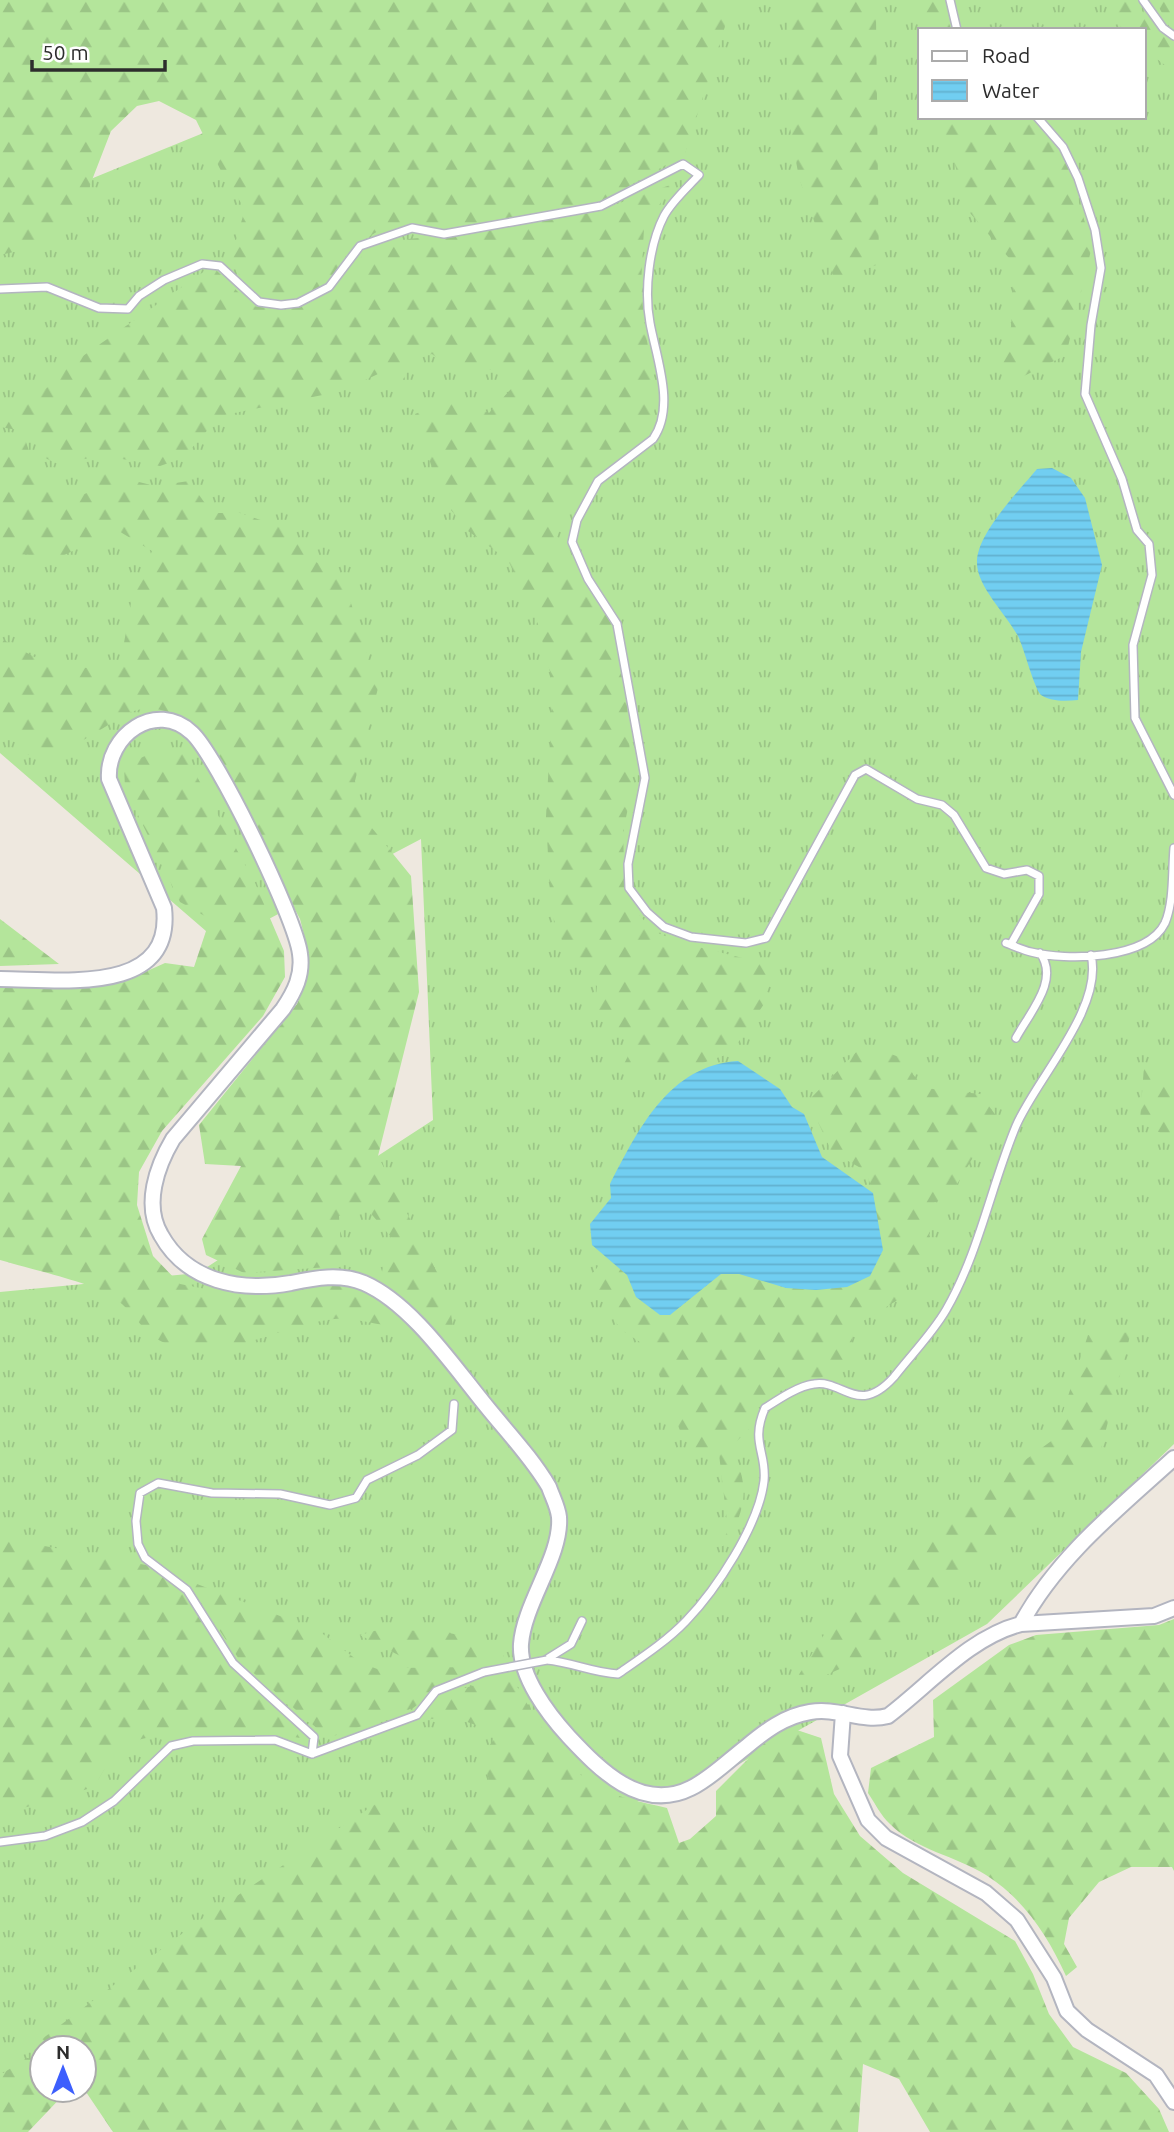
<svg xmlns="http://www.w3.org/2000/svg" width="1174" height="2132" font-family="Ubuntu,sans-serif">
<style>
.grass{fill:url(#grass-tufts);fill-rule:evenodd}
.forest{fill:url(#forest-firs)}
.water{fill:url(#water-rules)}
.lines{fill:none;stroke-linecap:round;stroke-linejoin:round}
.service-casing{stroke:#b3b5c0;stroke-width:10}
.minor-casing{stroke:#b3b5c0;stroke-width:18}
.service{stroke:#fff;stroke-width:7}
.minor{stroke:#fff;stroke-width:14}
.service-bridge-casing{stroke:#b3b5c0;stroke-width:10;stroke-linecap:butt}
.service-bridge{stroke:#fff;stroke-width:7}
</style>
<defs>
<pattern id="grass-tufts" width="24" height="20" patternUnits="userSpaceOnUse" patternTransform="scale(1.75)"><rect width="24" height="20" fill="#b4e59b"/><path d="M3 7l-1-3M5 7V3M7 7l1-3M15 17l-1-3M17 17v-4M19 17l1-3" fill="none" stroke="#9bc586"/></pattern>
<pattern id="forest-firs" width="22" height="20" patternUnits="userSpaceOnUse" patternTransform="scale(1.75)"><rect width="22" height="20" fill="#b4e59b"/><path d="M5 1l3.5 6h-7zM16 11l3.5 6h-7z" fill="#9bc586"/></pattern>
<pattern id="water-rules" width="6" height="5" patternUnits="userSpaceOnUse" patternTransform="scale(1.75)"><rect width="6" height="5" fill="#71cef1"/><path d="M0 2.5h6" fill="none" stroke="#62b1cf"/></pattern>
</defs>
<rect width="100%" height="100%" fill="#eee8df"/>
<path class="grass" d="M619 0H1174V1444L987 1624 716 1777 257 1918 84 2048H42V2090L13 2132H0V1292L198 1273 433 1120 421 839 221 944 0 753V216L257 111ZM920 30H1144V117H920Z"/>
<path class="forest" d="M0 0H738L727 20 685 154 601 202 449 228 416 223 378 231 350 249 329 284 302 300 277 302 251 292 230 261 245 209 223 175 196 120 159 101 137 106 111 131 87 193 56 233 36 247 0 255Z
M787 0H882L876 17 879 264 835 281 799 178 789 122Z
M921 0H945L950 30H920V51L917 41Z
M1105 0H1137L1149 25 1174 44V72L1144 49V30H1123Z
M1155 0H1174V29L1169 26Z
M940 117H1035L1063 150 1092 246 1066 355 1018 379 1004 378 998 353 1011 327 1015 265 970 213Z
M673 184 644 228 641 285 645 331 657 392 652 426 569 496 557 527 556 555 570 560 614 623 625 669 632 790 623 831 625 898 653 931 682 943 767 964 766 1001 731 1053 697 1065 624 1064 634 1044 595 1006 597 986 569 959 551 912 546 817 553 684 538 624 508 560 468 531 434 489 432 468 415 414 453 399 489 413 522 377 479 367H449L432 354 414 359 400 385 378 374 342 391 220 416 183 458 160 466 101 455 60 465 43 457 35 433 0 427V402L36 398 70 365 212 266 252 306 284 310 334 289 363 255 408 239 462 234 597 211Z
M0 432 25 439 36 472 73 498 87 493 95 471 155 486 189 481 212 513H240L281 527 315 561 344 581 378 688 355 781 363 817 411 876 419 992 378 1156 448 1294 456 1347 451 1353 381 1277 385 1257 397 1244 367 1209 339 1216 342 1266 244 1273 206 1255 202 1239 241 1166 205 1164 199 1125 297 1004C312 970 309 954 300 919L198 728C135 686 126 721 71 746 58 751 42 752 28 755L0 723V638L49 665 103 669 121 660 131 603 152 551 117 530 60 557 0 553Z
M183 751 255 883 284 951 285 977 263 1016 162 1131 139 1172 137 1205 153 1256 180 1284 221 1292 284 1291 331 1283 362 1290 383 1300 413 1328C387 1329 360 1317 334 1319 287 1324 236 1355 188 1349 142 1343 143 1318 112 1296 96 1284 23 1267 0 1260V984L136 976 165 963 194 967 210 919 180 902 125 788 124 765 145 756Z
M0 919 59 964 0 966Z
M864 1044 899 1057 924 1088 980 1094 997 1117 950 1196 929 1205 930 1233 901 1298 855 1326 846 1369 759 1398 751 1427 732 1446C749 1490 747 1501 728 1544L720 1547 728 1530 719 1454 695 1453 682 1436 649 1348 620 1329 590 1277 606 1256 627 1275 636 1298 670 1315 721 1274H738L786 1288 847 1287 873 1193 866 1171 832 1152 808 1101Z
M1144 1066 1174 1067V1141L1140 1121Z
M1131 1332 1100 1453 889 1647 788 1692 844 1603 961 1507 1054 1439 1088 1335Z
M0 1522 39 1545 151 1566 181 1588 233 1668 306 1739C242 1727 179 1725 118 1746L94 1787 0 1815Z
M197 1584 319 1631 361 1663 399 1677 398 1668 473 1667 452 1679 413 1708 328 1738 241 1662 193 1591Z
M1174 1619V1871L1172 1867H1131L1099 1882 1069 1918 1064 1944 1077 1967 1066 1976C1048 1936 1024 1899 986 1875 956 1856 916 1850 890 1824 881 1816 875 1803 868 1793L871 1768 934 1737 933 1700 1009 1645 1036 1635 1159 1625Z
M381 1629 444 1632 499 1643 504 1656 488 1663 404 1658 360 1635Z
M510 1675C531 1709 560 1765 595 1785 617 1798 642 1802 667 1808L679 1843 690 1839 716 1816V1791L782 1725 821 1738 834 1794 860 1836 903 1873 1015 1941 1033 1974 1049 2014 1073 2047 1126 2073 1159 2109 1169 2132H930L899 2079 863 2064 858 2132H113L84 2089V2048H54L42 2039 199 1921 380 1801 437 1839 491 1786 481 1755 499 1734 449 1715 423 1721 437 1696Z
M27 2058 42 2060V2090H68L28 2132H0V2075Z"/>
<path class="water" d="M1052 468 1071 478 1085 498 1102 565 1081 652 1078 700C1066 701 1051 702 1041 695 1034 688 1024 648 1018 636 1006 614 976 585 977 562 977 533 1019 491 1037 469Z
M738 1061 780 1089 792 1107 804 1114 822 1157 873 1193 883 1250 870 1276 847 1287 816 1290 786 1288 739 1274H721L670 1315H660L636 1297 627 1275 592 1245 590 1224 611 1198 610 1184C638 1130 669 1065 738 1061Z"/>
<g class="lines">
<defs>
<path id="service" d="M950 0 957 30
M1143 0 1163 28 1174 36
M1037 117 1063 147 1078 178 1095 230 1101 268 1091 325 1085 394 1122 479 1137 530 1149 544 1152 575 1133 645 1135 718 1174 795
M0 289 47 287 99 308 128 309 139 296 164 280 202 264 220 266 259 302 281 305 298 303 329 287 360 246 412 228 444 234 601 206 683 164 699 175C688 187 672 201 664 216 649 245 644 291 650 323 656 357 676 407 653 439L598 481 577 520 572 542 588 579 617 624 645 778 628 864 629 888 647 912 664 927 691 937 746 943 766 938 855 775 866 769 917 799 942 805 954 815 986 868 1004 874 1027 870 1039 876V894L1011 944
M1006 943C1014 946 1023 950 1031 952 1066 961 1147 960 1165 923 1174 902 1172 871 1174 848
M1016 1038C1030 1012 1060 980 1040 953
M547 1659 571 1644 582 1621
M547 1660C571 1662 594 1673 618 1674 641 1658 667 1641 686 1621 716 1590 759 1525 764 1481 767 1452 750 1443 765 1408 779 1399 798 1386 814 1384 843 1379 858 1417 894 1377 911 1355 932 1334 946 1310 979 1253 991 1186 1016 1126 1036 1079 1104 1008 1091 955
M312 1754 314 1737 233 1663 187 1590 145 1558 138 1544 136 1521 140 1493 158 1483 212 1493 280 1494 330 1505 356 1498 367 1480 418 1455 452 1430 454 1404
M0 1842 45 1836 82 1822 114 1801 171 1746 193 1741 275 1740 312 1754 417 1715 436 1691 484 1672"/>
<path id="minor" d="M0 979C59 979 174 997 164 908L109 779C106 736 156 699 192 733 217 756 296 919 300 954 303 975 295 991 283 1009L173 1139C157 1166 143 1205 161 1235 187 1282 241 1292 291 1283 315 1278 340 1273 364 1283 412 1304 454 1367 487 1407 508 1433 532 1458 549 1487 552 1496 558 1507 559 1517 562 1556 524 1603 521 1644 519 1676 548 1714 569 1737 599 1769 641 1813 691 1788 710 1779 729 1760 746 1747 765 1731 785 1716 810 1712 838 1707 862 1723 888 1716 930 1684 970 1637 1021 1624L1154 1616 1174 1608
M1021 1624C1057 1557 1119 1508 1174 1458
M843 1713 840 1756 868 1820 886 1838 986 1893 1017 1920 1054 1978 1067 2011 1087 2030 1156 2075 1174 2102"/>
</defs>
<use href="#service" class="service-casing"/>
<use href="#minor" class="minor-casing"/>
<use href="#service" class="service"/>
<use href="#minor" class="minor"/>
<defs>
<path id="service-bridge" d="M484 1672 547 1660"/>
</defs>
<use href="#service-bridge" class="service-bridge-casing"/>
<use href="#service-bridge" class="service-bridge"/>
</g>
<rect x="918" y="28" width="228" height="91" fill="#ffffff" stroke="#ababab" stroke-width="2"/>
<rect x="932" y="51" width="35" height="10" fill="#ffffff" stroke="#ababab" stroke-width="2"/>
<text x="982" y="63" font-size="21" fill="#2d2d2d">Road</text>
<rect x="932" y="80" width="35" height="21" fill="url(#water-rules)" stroke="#ababab" stroke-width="2"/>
<text x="982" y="98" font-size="21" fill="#2d2d2d">Water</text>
<g transform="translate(63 2069)"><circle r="33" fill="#ffffff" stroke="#ababab" stroke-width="2"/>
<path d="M0-5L12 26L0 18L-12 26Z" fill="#3d5ffd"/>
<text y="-10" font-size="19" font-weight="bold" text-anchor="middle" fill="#2d2d2d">N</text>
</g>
<path d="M32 60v10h133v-10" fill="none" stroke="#2d2d2d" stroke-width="3.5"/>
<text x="42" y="60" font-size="21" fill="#2d2d2d" stroke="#ffffff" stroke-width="5" paint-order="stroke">50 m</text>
</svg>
